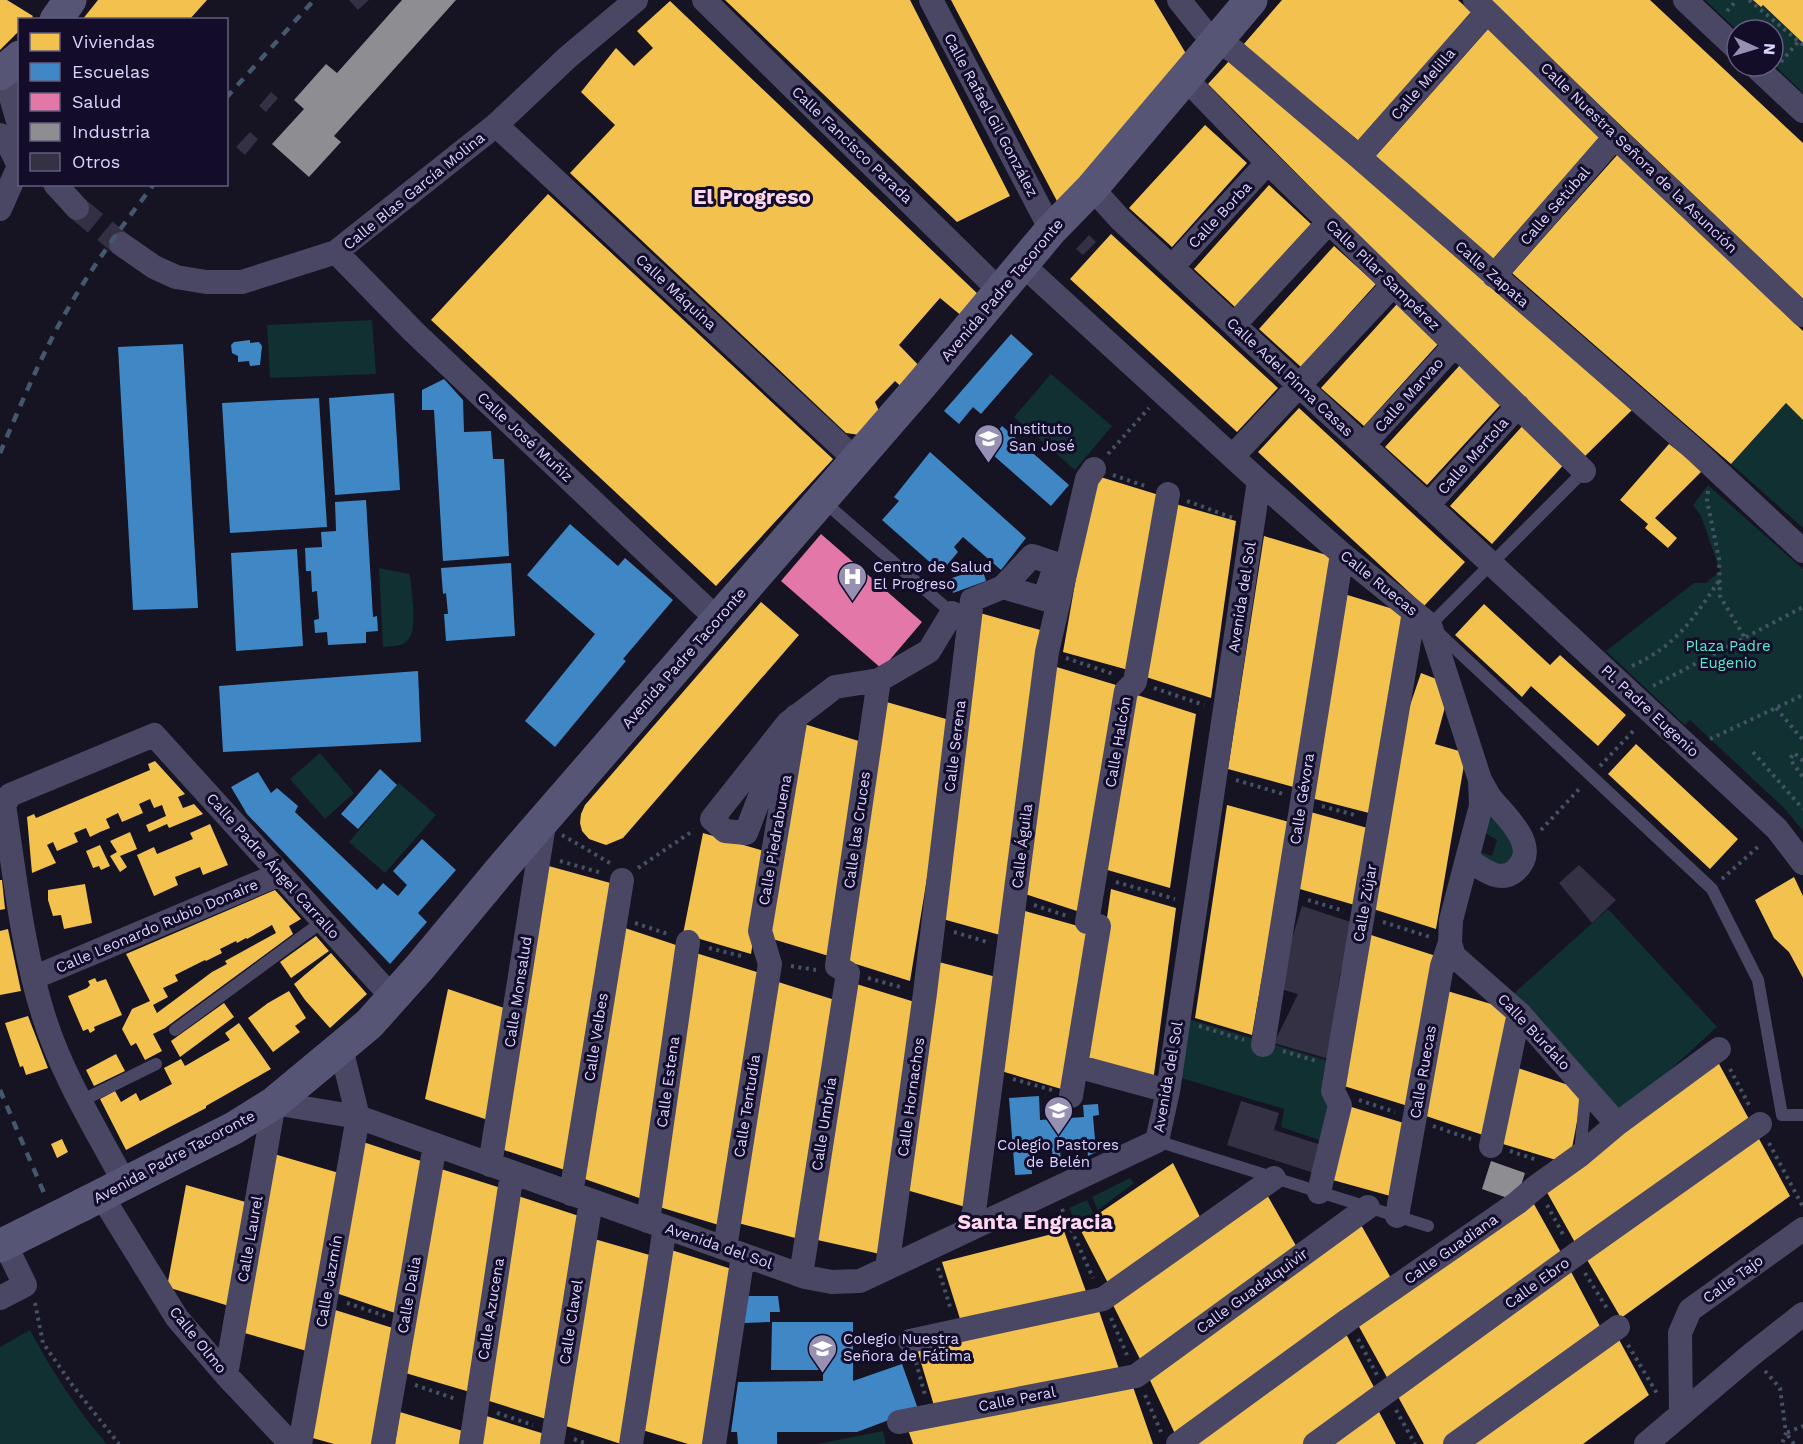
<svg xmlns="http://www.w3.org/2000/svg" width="1803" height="1444" font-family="'Work Sans',sans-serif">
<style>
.green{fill:#103031}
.homes{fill:#f2c14e;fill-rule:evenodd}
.schools{fill:#3f88c5}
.health{fill:#e377a8}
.industry{fill:#8d8d92}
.building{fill:#343145}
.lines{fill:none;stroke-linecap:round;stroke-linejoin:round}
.street-tunnel{stroke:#343044;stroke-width:24;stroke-dasharray:24 12;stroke-linecap:butt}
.path{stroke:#445264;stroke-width:4;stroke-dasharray:3 4.5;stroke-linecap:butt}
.lane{stroke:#494764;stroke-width:12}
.street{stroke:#494764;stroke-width:24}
.secondary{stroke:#575576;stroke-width:33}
.rail{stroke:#43586e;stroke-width:4.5;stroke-dasharray:9 8;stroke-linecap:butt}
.secondary-bridge{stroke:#575576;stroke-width:33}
.labels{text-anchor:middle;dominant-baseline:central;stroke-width:6;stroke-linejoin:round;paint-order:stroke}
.street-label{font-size:15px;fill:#dbd5ff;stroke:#130d29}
.poi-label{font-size:15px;fill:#dbd5ff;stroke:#130d29;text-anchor:start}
.park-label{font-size:15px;fill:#54ecca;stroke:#130d29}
.district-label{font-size:21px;font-weight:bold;fill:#ffd7ef;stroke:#130d29}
</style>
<rect width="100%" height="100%" fill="#161323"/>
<path class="green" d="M1705 0H1753L1761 7 1763 5 1803 43V93L1773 64V30H1737Z
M372 320 376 374 270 378 267 325Z
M1051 374 1112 426 1075 470 1014 417Z
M1786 403 1803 420V528L1731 464Z
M1708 485 1803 569V831L1784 808 1690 720 1685 725 1606 651 1694 583H1706L1720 571 1701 516 1693 505Z
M379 568 410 574C411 591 419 631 407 641 401 647 391 646 383 647Z
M320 753 354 793 325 819 290 779Z
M399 783 436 815 385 873 349 842Z
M1489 810 1514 839 1511 867 1487 865 1480 852 1492 856 1497 840 1485 833Z
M1608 909 1717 1027 1623 1113 1511 996Z
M1185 1018 1343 1065 1325 1142 1281 1127 1284 1109 1178 1077Z
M1130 1178 1134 1183 1098 1210 1092 1197Z
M1087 1200 1093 1213 1077 1225 1069 1208Z
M30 1330C52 1371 76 1409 107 1444H0V1347Z
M883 1431 886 1444H817Z"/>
<path class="homes" d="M0 0H7L33 16 30 20H20V30L0 50Z
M98 0H207L189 20H82Z
M725 0H910L1010 196 957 222Z
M951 0H1154L1191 62 1058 203Z
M1282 0H1458L1471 12 1360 142 1243 45Z
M1489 0H1650L1803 143V299Z
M1753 0H1803V43L1763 5 1761 7Z
M670 1 980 296 963 317 940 298 899 345 927 374 909 394 895 381 875 402 879 411 860 435 846 433 570 173 615 125 581 92 616 48 634 66 653 48 637 31Z
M1488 29 1600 137 1493 259 1373 159Z
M1230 60 1632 410 1581 460 1208 84Z
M1205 125 1247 163 1172 247 1129 208Z
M1618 154 1803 331V420L1786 403 1731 464 1512 273Z
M1269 185 1311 224 1235 307 1194 269Z
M548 194 833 459 716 586 431 320Z
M1111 234 1278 388 1237 432 1070 279Z
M1334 246 1376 284 1301 367 1259 329Z
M1397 304 1439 343 1364 426 1321 388Z
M1461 364 1503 402 1427 485 1385 447Z
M1299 408 1465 562 1424 606 1258 452Z
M1526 422 1567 461 1492 544 1450 506Z
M1669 444 1703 470 1655 518 1677 538 1668 548 1645 528 1648 524 1620 500Z
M1094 475 1159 495 1132 671 1063 652Z
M1172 503 1236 521 1211 698 1143 676Z
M1264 536 1333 557 1297 788 1228 769Z
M1341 593 1406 613 1373 814 1307 797Z
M761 602 799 635 623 838 606 845 589 839 582 831 580 823 581 814 585 805Z
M1484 604 1550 665 1560 655 1626 715 1598 746 1531 686 1522 697 1455 635Z
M980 613 1044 631 1000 935 939 918Z
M1050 665 1116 685 1083 913 1019 892Z
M1421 673 1444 682 1448 696 1435 744 1466 753 1436 929 1370 908 1400 735Z
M1131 693 1196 714 1170 888 1104 869Z
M883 701 953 721 910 981 843 960Z
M801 723 865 743 832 957 766 937Z
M1636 744 1738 839 1710 869 1608 774Z
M155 761 185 794 178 797 183 808 194 804 203 814 169 828 167 824 149 832 146 825 166 816 162 805 154 808 150 799 139 804 143 813 122 822 118 813 106 819 110 828 100 832 90 837 86 828 74 833 78 842 57 851 53 842 47 845 56 863 32 873 27 817 34 814 36 818 150 770 148 764Z
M1227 805 1289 822 1252 1035 1195 1018Z
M1307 811 1371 829 1358 906 1293 887Z
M210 824 228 865 203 875 200 867 175 877 178 885 154 896 137 855 154 847 157 854 193 839 190 833Z
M130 832 137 849 120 856 127 867 120 872 110 856 117 852 110 841Z
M703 833 767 852 751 954 683 934Z
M100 845 110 866 101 870 99 866 93 868 86 851Z
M545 865 614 884 565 1170 501 1149Z
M1794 877 1803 896V978L1789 952 1774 938 1755 900Z
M0 880H2L5 909 0 910Z
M85 884 92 923 64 929 61 915 53 916 48 900V890Z
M1111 889 1176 908 1153 1082 1087 1062Z
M275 890 301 919 289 926 293 934 165 1028 153 1034 162 1051 145 1060 136 1043 131 1046 122 1029 132 1009 150 1001 126 954ZM272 925 276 933 225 961 227 964 212 972 157 1013 153 1005 168 997 163 988 178 981 175 975 205 960 206 961 222 953 220 949 236 941 237 943 246 938 247 939Z
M1025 911 1092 930 1068 1091 1001 1071Z
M619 926 682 947 645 1200 579 1177Z
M8 929 21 991 0 995V931Z
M1371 935 1436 956 1411 1107 1344 1086Z
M316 936 329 951 291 978 280 962Z
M331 953 367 994 330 1028 305 1000 294 984Z
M696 953 760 973 722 1226 656 1206Z
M935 961 1000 978 969 1208 903 1189Z
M95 978 97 982 106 979 122 1015 94 1027 95 1030 90 1033 88 1029 83 1031 68 996 87 988 90 985 88 981Z
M772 980 838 1001 799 1239 734 1222Z
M853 983 918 1003 880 1254 813 1239Z
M448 989 510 1010 491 1121 425 1099Z
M1444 990 1508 1009 1486 1136 1420 1114Z
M289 991 306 1018 295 1026 300 1032 273 1052 248 1018 268 1003Z
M224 1003 234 1017 180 1057 171 1041Z
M28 1016 48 1068 26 1075 23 1066 20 1067 5 1023Z
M239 1023 271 1069 206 1106V1108L126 1150 100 1099 115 1091 121 1102 136 1093 140 1101 172 1084 164 1068 181 1059 185 1066 230 1040 225 1033Z
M116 1054 125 1071 94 1086 86 1070Z
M1718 1062 1750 1121 1577 1246 1544 1187Z
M1515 1067 1583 1090 1569 1164 1503 1144Z
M1345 1105 1407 1124 1394 1197 1329 1179Z
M1758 1137 1790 1196 1621 1318 1586 1258Z
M62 1139 68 1152 57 1158 51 1144Z
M360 1141 424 1162 398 1314 333 1292Z
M274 1154 339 1173 310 1352 241 1332Z
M1173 1163 1203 1223 1110 1287 1079 1227Z
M438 1168 501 1188 470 1392 402 1372Z
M186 1185 249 1203 229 1306 167 1287Z
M1266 1193 1299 1251 1143 1365 1111 1301Z
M515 1195 579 1216 549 1420 483 1399Z
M1530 1197 1563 1256 1389 1381 1357 1323Z
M1360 1223 1392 1280 1176 1436 1148 1376Z
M1064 1231 1088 1297 962 1325 942 1262Z
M591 1238 653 1256 621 1444 560 1424Z
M668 1249 735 1270 708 1444H688L639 1429Z
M1569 1268 1602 1330 1443 1444H1424L1396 1393Z
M1098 1308 1120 1372 935 1409 916 1346Z
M332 1309 396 1329 376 1444H334L309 1437Z
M1345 1332 1376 1391 1304 1444H1193Z
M1617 1336 1649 1395 1583 1444H1468Z
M1132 1384 1153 1444H913L907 1427Z
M1377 1408 1396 1444H1328Z
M400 1412 466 1432 464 1444H395Z
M480 1414 548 1435 546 1444H475Z"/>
<path class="schools" d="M1011 334 1033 354 981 414 973 407 959 424 944 411Z
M250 340V343L259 342 262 346 260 365 250 366 249 361 238 362V356L232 353 231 345 234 342Z
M183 344 198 608 133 610 118 347Z
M444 379 463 400 464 432 491 431 493 459H504L509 556 443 561 434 410H422V390Z
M394 393 400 490 335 495 329 398Z
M319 398 327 527 230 533 222 403Z
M1002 426 1069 485 1051 506 984 447Z
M930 452 1026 538 1001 570 963 537 954 547 958 552 941 572 882 520 899 501 894 497Z
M366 500 373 617 377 616 378 631 366 632V643L328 645 327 632 315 633 314 620 319 619 317 591 312 592 311 571H306L305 548 322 547 321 532 336 531 335 502Z
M570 524 618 566 625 558 673 600 623 659 626 661 555 747 525 721 595 634 527 575Z
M297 549 303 646 236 651 231 553Z
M511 563 515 636 446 641 444 614H448L446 593 443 594 441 568Z
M982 568 986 581 953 593 949 579Z
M418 671 421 742 223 752 219 686Z
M380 769 397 785 358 829 341 814Z
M258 772 271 793 277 788 298 806 295 812 377 890 383 883 398 896 407 885 393 871 422 839 456 870 418 913 427 922 390 964 247 814 231 787Z
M1039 1096 1040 1120 1084 1117 1083 1105 1098 1104 1099 1115 1093 1116 1096 1152 1088 1156 1087 1146 1060 1148 1061 1165H1053L1052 1148 1030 1150 1032 1174 1015 1175 1009 1098Z
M742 1296H778L780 1312H770V1322L744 1323Z
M772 1322H853V1381L902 1364 918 1409 857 1432H777V1444H738L737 1432H731L738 1382 823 1381V1370H771Z"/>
<path class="health" d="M821 534 922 622 882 669 781 581Z"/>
<path class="industry" d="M402 0H456L334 136 341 142 309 177 272 144 304 109 294 100 326 64 337 73Z
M1491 1161 1525 1173 1516 1201 1482 1189Z"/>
<path class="building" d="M349 0H369L358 10Z
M271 92 278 98 266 112 259 106Z
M250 132 258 139 245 155 236 147Z
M1089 235 1096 242 1083 255 1076 249Z
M1579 865 1616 900 1592 923 1559 883Z
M1302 906 1357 924 1340 974 1329 1059 1274 1043 1298 994 1277 988Z
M1241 1101 1279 1113 1274 1130 1325 1146 1317 1174 1227 1145Z"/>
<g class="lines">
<path class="street-tunnel" d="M77 208 121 244"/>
<path class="path" d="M1749 0 1803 45
M1727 11 1737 0
M1781 62 1798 42
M1108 454 1149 408
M1113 475 1148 487
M1708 491 1707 500 1719 559 1720 596 1745 638
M1187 501 1233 518
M1066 658 1113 674
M1632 666C1678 645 1694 617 1721 578
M1653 686 1803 607
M1154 688 1204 705
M1776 708 1803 740
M1710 739 1803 695
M1753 752 1803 809
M1803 761 1794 753 1790 759 1803 777
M1600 766 1636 728
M1236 780 1283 794
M1322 806 1358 816
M1541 830 1581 787
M562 835 610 863
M560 861 602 873
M638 868 694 830
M1722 879 1761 844
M1116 882 1175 899
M1308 900 1344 911
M1034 905 1067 916
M1383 922 1430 937
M635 923 668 934
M954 932 987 942
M709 948 745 957
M791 966 816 970
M868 978 904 988
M1199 1026 1244 1040
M1283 1051 1316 1061
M1730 1069 1750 1107
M1013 1079 1052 1090
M1359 1100 1395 1112
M1433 1126 1471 1139
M1769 1143 1803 1207
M1510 1151 1537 1160
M1547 1205 1565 1238
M1062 1209 1093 1278
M938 1268 951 1310
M1585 1273 1608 1310
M35 1303 43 1343 73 1386 119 1444
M347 1303 385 1316
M1111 1318 1127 1355
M1358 1339 1377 1375
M1628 1345 1658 1395
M916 1362 925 1395
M1765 1371 1780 1388 1786 1433 1782 1444
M415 1385 456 1399
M1145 1395 1161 1432
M1396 1410 1415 1444
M497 1413 533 1425
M574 1439 588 1444
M1794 1444 1786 1433 1803 1426"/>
<path class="lane" d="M1584 471 1430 625 1712 889 1758 980 1782 1115H1803
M822 500 952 613 956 610
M175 1030 323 921
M81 1101 156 1064
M1157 1141 1428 1226
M1580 1153 1586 1089"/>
<path class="street" d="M704 0 1000 291
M931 0 1051 230
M1179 0 1203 30 1235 52 1359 157 1695 450 1803 551
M1475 0 1615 137 1803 315
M1685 0 1737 49
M1755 66 1803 111
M6 69 11 97 20 128
M1185 78 1250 145 1584 471
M496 125 856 460
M0 135 8 143 19 166 0 209
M1359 157 1487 12
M55 184 77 208
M1092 188 1120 219 1777 829 1803 863
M121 244 154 267 176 277 206 282H242L336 252 496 125 568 57 636 0
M336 252 414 332 717 619
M1023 265 1259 481 1342 554 1430 625 1480 780 1481 806 1451 920 1450 943 1442 966 1397 1216
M1172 267 1268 162
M1494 276 1615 137
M1234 325 1329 222
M1363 445 1455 345
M1233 456 1393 285
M1428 505 1518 406
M788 723 712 819 725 831 746 833 788 723 835 687 879 680 929 651 952 613
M1467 859C1481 868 1500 885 1516 870 1542 845 1503 815 1489 796 1486 791 1483 785 1480 780
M1087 922 1126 691 1135 682 1168 494
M1450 943 1454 956 1519 1013 1617 1124
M33 978 280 874
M1263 1045 1342 554
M1076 1066 1168 1091
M1071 1096 1099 926
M1491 1146 1519 1013
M490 1165 545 818
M124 1182C96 1129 62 1075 44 1017 22 948 15 876 4 805L10 795 154 735 392 997
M1319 1192 1340 1105 1333 1091 1414 612
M571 1194 622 880
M101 1195 177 1318 226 1375 291 1444
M648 1221 688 942
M972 1227 1047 652 1087 479 1094 469
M725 1248 770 964 760 931 796 716
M887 1268 925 993 972 600 1003 587 1032 556 1056 564 1044 599 1003 587
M801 1275 848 973 837 966 879 680
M0 1298 25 1285 5 1244
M910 1341 1103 1299 1274 1178
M226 1375 274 1103 358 1117 805 1277 832 1282 860 1281 1157 1141 1168 1091 1259 481
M1681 1414 1680 1333 1690 1310 1803 1229
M899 1422 1136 1376 1368 1207
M300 1444 358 1117 341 1048
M383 1444 435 1145
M471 1444 512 1173
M552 1444 591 1201
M631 1444 665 1227
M714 1444 743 1255
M1178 1444 1348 1320 1517 1203 1537 1186 1579 1156 1617 1124 1719 1049
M1315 1444 1575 1255 1760 1124
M1455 1444 1618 1327
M1646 1444 1751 1355 1803 1314"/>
<path class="secondary" d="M56 20 70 0
M0 74 20 57
M82 1205 234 1128 274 1103 369 1024 420 967 503 867 922 384 1051 230 1092 188 1251 0
M0 1246 42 1225"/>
<path class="rail" d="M226 98 314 0
M0 453C22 402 44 348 73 300 97 260 125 222 154 184
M0 1090 44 1193"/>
<path class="secondary-bridge" d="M42 1225 82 1205"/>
</g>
<defs>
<symbol id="school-pin" viewBox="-11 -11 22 30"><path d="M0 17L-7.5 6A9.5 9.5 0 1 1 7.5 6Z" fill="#9691b2" stroke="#130d29"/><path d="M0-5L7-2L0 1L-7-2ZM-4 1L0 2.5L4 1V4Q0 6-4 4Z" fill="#fff"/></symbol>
<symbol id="hospital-pin" viewBox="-11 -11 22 30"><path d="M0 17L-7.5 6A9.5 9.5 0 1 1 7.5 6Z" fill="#9691b2" stroke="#130d29"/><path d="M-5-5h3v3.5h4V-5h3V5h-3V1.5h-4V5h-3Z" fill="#fff"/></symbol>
</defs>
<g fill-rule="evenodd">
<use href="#school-pin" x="972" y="422" width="33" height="45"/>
<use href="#hospital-pin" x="836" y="560" width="33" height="45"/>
<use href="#school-pin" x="1042" y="1094" width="33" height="45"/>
<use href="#school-pin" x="806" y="1332" width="33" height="45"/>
</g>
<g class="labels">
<g class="street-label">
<text transform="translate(1423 84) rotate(-49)">Calle Melilla</text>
<text transform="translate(991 115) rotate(62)">Calle Rafael Gil González</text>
<text transform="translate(852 145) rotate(44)">Calle Fancisco Parada</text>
<text transform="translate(1639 158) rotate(44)">Calle Nuestra Señora de la Asunción</text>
<text transform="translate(414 191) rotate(-39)">Calle Blas García Molina</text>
<text transform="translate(1555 206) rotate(-49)">Calle Setúbal</text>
<text transform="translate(1220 215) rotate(-47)">Calle Borba</text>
<text transform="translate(1492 274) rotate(41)">Calle Zapata</text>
<text transform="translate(1383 275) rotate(44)">Calle Pilar Sampérez</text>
<text transform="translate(1002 290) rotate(-50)">Avenida Padre Tacoronte</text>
<text transform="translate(676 292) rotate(43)">Calle Máquina</text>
<text transform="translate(1290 377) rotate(43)">Calle Adel Pinna Casas</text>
<text transform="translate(1409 395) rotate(-48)">Calle Marvao</text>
<text transform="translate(525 437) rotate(43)">Calle José Muñiz</text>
<text transform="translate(1473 456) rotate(-48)">Calle Mertola</text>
<text transform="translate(1379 583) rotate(39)">Calle Ruecas</text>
<text transform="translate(1242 597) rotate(-81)">Avenida del Sol</text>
<text transform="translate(684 658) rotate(-49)">Avenida Padre Tacoronte</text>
<text transform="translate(1650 711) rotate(43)">Pl. Padre Eugenio</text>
<text transform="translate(1118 742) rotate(-80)">Calle Halcón</text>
<text transform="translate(955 746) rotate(-83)">Calle Serena</text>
<text transform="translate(1302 799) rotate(-81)">Calle Gévora</text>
<text transform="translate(857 830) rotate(-82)">Calle las Cruces</text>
<text transform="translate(775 840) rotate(-80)">Calle Piedrabuena</text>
<text transform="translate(1022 846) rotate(-83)">Calle Águila</text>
<text transform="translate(273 866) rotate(48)">Calle Padre Ángel Carrallo</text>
<text transform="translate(1365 903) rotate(-80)">Calle Zújar</text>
<text transform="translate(157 926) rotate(-23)">Calle Leonardo Rubio Donaire</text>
<text transform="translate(518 992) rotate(-81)">Calle Monsalud</text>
<text transform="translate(1534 1032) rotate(47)">Calle Búrdalo</text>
<text transform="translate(596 1037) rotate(-81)">Calle Velbes</text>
<text transform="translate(1423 1072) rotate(-80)">Calle Ruecas</text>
<text transform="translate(1168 1077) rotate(-80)">Avenida del Sol</text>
<text transform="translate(668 1082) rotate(-82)">Calle Estena</text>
<text transform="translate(911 1097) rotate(-82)">Calle Hornachos</text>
<text transform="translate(747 1106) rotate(-81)">Calle Tentudía</text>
<text transform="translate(824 1124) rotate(-81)">Calle Umbría</text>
<text transform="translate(174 1157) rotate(-28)">Avenida Padre Tacoronte</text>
<text transform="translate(250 1239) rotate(-80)">Calle Laurel</text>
<text transform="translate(719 1246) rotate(19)">Avenida del Sol</text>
<text transform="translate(1451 1249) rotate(-35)">Calle Guadiana</text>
<text transform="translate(1733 1279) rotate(-36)">Calle Tajo</text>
<text transform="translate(329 1281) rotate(-80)">Calle Jazmín</text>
<text transform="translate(1537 1283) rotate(-36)">Calle Ebro</text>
<text transform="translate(1252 1291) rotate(-36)">Calle Guadalquivir</text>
<text transform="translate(409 1295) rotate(-80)">Calle Dalia</text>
<text transform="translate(491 1309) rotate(-81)">Calle Azucena</text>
<text transform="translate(571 1322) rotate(-81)">Calle Clavel</text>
<text transform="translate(198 1340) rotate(51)">Calle Olmo</text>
<text transform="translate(1017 1399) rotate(-11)">Calle Peral</text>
</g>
<g class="poi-label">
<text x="1009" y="429">Instituto<tspan x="1009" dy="17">San José</tspan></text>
<text x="873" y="567">Centro de Salud<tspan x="873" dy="17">El Progreso</tspan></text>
<text x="1058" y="1145" text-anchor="middle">Colegio Pastores<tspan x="1058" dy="17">de Belén</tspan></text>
<text x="843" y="1339">Colegio Nuestra<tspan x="843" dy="17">Señora de Fátima</tspan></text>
</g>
<g class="park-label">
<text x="1728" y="646">Plaza Padre<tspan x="1728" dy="17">Eugenio</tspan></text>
</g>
<g class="district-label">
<text x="752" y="196">El Progreso</text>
<text x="1035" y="1221">Santa Engracia</text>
</g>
</g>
<rect x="18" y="18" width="210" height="168" fill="#130d29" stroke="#635d7f" stroke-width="1.5"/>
<rect x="30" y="33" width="30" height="18" fill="#f2c14e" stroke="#635d7f" stroke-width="1.5"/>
<text x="72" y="48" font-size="18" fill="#dbd5ff">Viviendas</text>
<rect x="30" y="63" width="30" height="18" fill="#3f88c5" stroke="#635d7f" stroke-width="1.5"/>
<text x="72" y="78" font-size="18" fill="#dbd5ff">Escuelas</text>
<rect x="30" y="93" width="30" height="18" fill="#e377a8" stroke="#635d7f" stroke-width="1.5"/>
<text x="72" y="108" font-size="18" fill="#dbd5ff">Salud</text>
<rect x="30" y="123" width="30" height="18" fill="#8d8d92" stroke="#635d7f" stroke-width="1.5"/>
<text x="72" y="138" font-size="18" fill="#dbd5ff">Industria</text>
<rect x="30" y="153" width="30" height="18" fill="#343145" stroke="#635d7f" stroke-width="1.5"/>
<text x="72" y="168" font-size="18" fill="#dbd5ff">Otros</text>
<g transform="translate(1755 48) rotate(94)"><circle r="28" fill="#130d29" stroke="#635d7f" stroke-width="1.5"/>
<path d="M0-4.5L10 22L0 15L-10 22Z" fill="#9691b2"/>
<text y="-9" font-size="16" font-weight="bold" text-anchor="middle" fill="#dbd5ff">N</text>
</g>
</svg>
